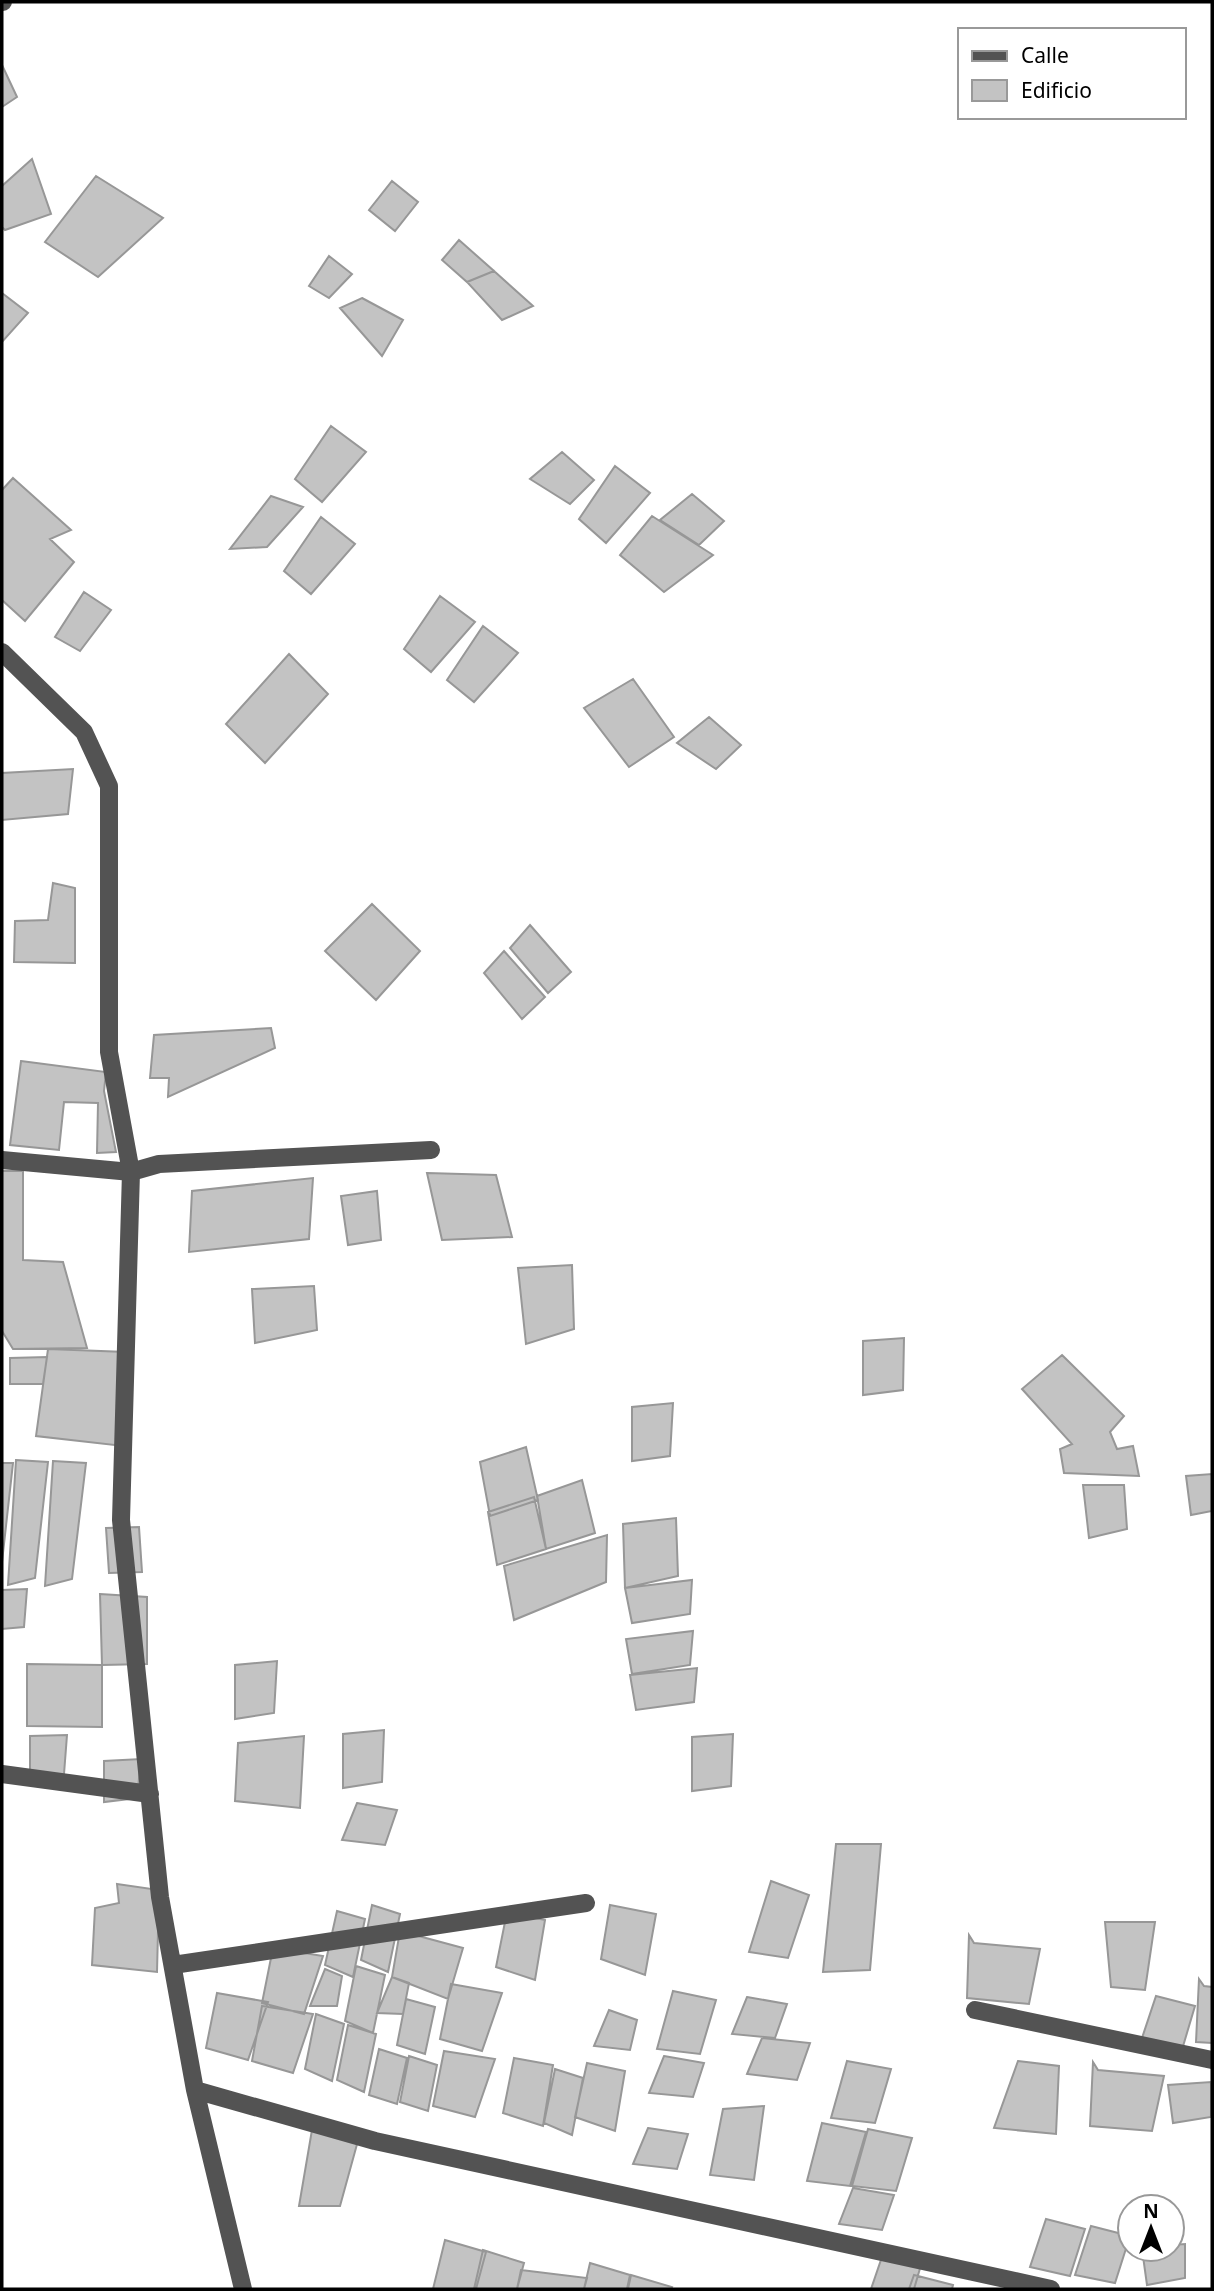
<svg xmlns="http://www.w3.org/2000/svg" width="1214" height="2291" font-family="'Noto Sans',sans-serif">
<style>
.building{fill:#c3c3c3;stroke:#979797;stroke-width:2}
.lines{fill:none;stroke-linecap:round;stroke-linejoin:round}
.minor{stroke:#535353;stroke-width:18}
</style>
<rect width="100%" height="100%" fill="#fff"/>
<path class="building" d="M2 65 17 97 2 107Z
M32 159 51 214 5 230 2 227V186Z
M96 176 163 218 98 277 45 242Z
M392 181 418 202 395 231 369 210Z
M459 240 494 271 467 282 442 260Z
M329 256 352 274 329 298 309 286Z
M494 271 533 306 502 320 467 282Z
M2 293 28 313 2 342Z
M362 298 403 320 382 356 340 308Z
M331 426 366 452 322 502 295 479Z
M562 452 594 480 570 504 530 479Z
M615 466 650 493 606 543 579 519Z
M13 478 71 530 50 539 74 562 25 621 2 600V490Z
M692 494 724 521 699 545 660 520Z
M271 496 303 507 267 547 230 549Z
M652 516 713 555 664 592 620 555Z
M321 517 355 544 311 594 284 571Z
M84 592 111 610 80 651 55 637Z
M440 596 475 622 431 672 404 649Z
M483 626 518 653 474 702 447 680Z
M289 654 328 694 265 763 226 724Z
M633 679 674 737 629 767 584 708Z
M709 717 741 745 716 769 677 743Z
M73 769 68 814 2 820V773Z
M53 883 75 888V963L14 962 15 921 48 920Z
M372 904 420 951 376 1000 325 951Z
M530 925 571 972 548 993 510 948Z
M504 951 545 997 522 1019 484 973Z
M271 1028 275 1048 168 1097 169 1078H150L154 1035Z
M21 1061 106 1072 104 1091 116 1152 97 1153 98 1103 64 1102 59 1150 10 1145Z
M2 1171H23V1260L63 1262 87 1348 13 1349 2 1331Z
M427 1173 496 1175 512 1237 442 1240Z
M313 1178 309 1239 189 1252 192 1191Z
M377 1191 381 1240 348 1245 341 1196Z
M572 1265 574 1329 526 1344 518 1268Z
M314 1286 317 1330 255 1343 252 1289Z
M904 1338 903 1390 863 1395V1341Z
M48 1349 126 1352 123 1446 36 1436Z
M1062 1355 1124 1416 1110 1432 1117 1449 1133 1446 1139 1476 1064 1473 1060 1449 1072 1444 1022 1389Z
M47 1357 43 1384H10V1358Z
M673 1403 670 1456 632 1461V1407Z
M526 1447 538 1500 490 1516 480 1462Z
M16 1460 48 1462 35 1578 8 1585Z
M53 1461 86 1463 72 1579 45 1586Z
M2 1463H13L2 1562Z
M1212 1474V1511L1191 1515 1186 1476Z
M582 1480 595 1533 546 1549 537 1496Z
M1083 1485H1124L1127 1529 1089 1538Z
M534 1497 546 1549 497 1565 488 1512Z
M676 1518 678 1576 625 1588 623 1524Z
M139 1527 142 1572 109 1573 106 1528Z
M607 1535 606 1582 514 1620 504 1566Z
M692 1580 690 1614 632 1623 625 1588Z
M27 1589 24 1627 2 1629V1590Z
M100 1594 147 1597V1664L102 1665Z
M693 1631 690 1665 632 1674 626 1639Z
M277 1661 274 1713 235 1719V1665Z
M27 1664 102 1665V1727L27 1726Z
M697 1668 694 1702 636 1710 630 1675Z
M384 1730 382 1782 343 1788V1734Z
M733 1734 731 1786 692 1791V1737Z
M67 1735 64 1774 30 1777V1736Z
M304 1736 300 1808 235 1801 238 1743Z
M141 1759 137 1798 104 1802V1761Z
M357 1803 397 1810 385 1845 342 1840Z
M836 1844H881L870 1970 823 1972Z
M771 1881 809 1895 788 1958 749 1952Z
M117 1884 159 1890 157 1972 92 1965 95 1908 119 1903Z
M372 1905 400 1914 388 1972 361 1960Z
M610 1905 656 1914 645 1975 601 1959Z
M337 1911 365 1919 353 1977 325 1965Z
M507 1912 545 1920 535 1980 496 1967Z
M1105 1922H1155L1145 1990 1111 1987Z
M400 1931 463 1948 448 1999 392 1977Z
M969 1935 974 1943 1040 1949 1029 2004 967 1998Z
M273 1948 323 1956 304 2014 262 2003Z
M356 1966 385 1975 373 2033 345 2021Z
M325 1969 342 1976 337 2006H310Z
M392 1977 409 1983 403 2014 377 2013Z
M1199 1979 1204 1986 1212 1987V2043L1196 2042Z
M451 1984 502 1993 482 2051 440 2039Z
M673 1991 716 2000 700 2054 657 2049Z
M217 1993 268 2002 248 2060 206 2048Z
M1156 1996 1195 2006 1181 2053 1140 2044Z
M747 1997 787 2004 775 2038 732 2034Z
M406 1999 435 2007 425 2054 397 2045Z
M262 2006 313 2014 293 2073 252 2061Z
M609 2010 637 2020 630 2050 594 2046Z
M316 2014 344 2024 332 2081 305 2069Z
M348 2025 376 2034 364 2092 337 2080Z
M762 2038 810 2043 797 2080 747 2074Z
M379 2049 407 2058 397 2104 369 2095Z
M444 2051 495 2059 475 2117 433 2106Z
M409 2056 437 2065 428 2111 400 2102Z
M664 2056 704 2063 693 2097 649 2093Z
M514 2058 553 2065 543 2126 503 2113Z
M847 2061 891 2069 875 2123 831 2118Z
M1018 2061 1059 2066 1056 2134 994 2128Z
M1093 2062 1098 2070 1164 2076 1152 2131 1090 2126Z
M587 2063 625 2071 615 2131 575 2117Z
M555 2069 583 2078 572 2135 544 2123Z
M1211 2082V2117L1173 2123 1168 2085Z
M764 2106 754 2180 710 2175 723 2109Z
M822 2123 866 2132 850 2186 807 2181Z
M313 2124 359 2137 340 2206H299Z
M648 2128 688 2134 677 2169 633 2164Z
M868 2129 912 2138 896 2191 852 2186Z
M853 2188 894 2195 882 2230 839 2224Z
M1046 2219 1085 2229 1070 2276 1030 2267Z
M1091 2226 1130 2236 1115 2283 1075 2275Z
M445 2240 486 2252 476 2289H433Z
M1185 2244V2278L1147 2285 1142 2249H1172V2245Z
M483 2250 524 2263 517 2289H474Z
M883 2254 921 2265 914 2289H871Z
M590 2263 630 2275 627 2289H584Z
M521 2270 587 2278 584 2289H517Z
M631 2275 672 2287 671 2289H628Z
M914 2275 953 2285 952 2289H909Z"/>
<g class="lines">
<path class="minor" d="M2 2H3
M2 652 84 732 109 786V1052L131 1172 121 1520 160 1897 195 2090 243 2289
M2 1160 131 1172 159 1164 431 1150
M2 1774 150 1794
M173 1965 586 1903
M975 2010 1212 2060
M195 2090 375 2141 1051 2289"/>
</g>
<rect width="1214" height="2291" fill="none" stroke="#000000" stroke-width="7"/>
<rect x="958" y="28" width="228" height="91" fill="#ffffff" stroke="#999999" stroke-width="2"/>
<rect x="972" y="51" width="35" height="10" fill="#535353" stroke="#999999" stroke-width="2"/>
<text x="1021" y="63" font-size="21" fill="#000000">Calle</text>
<rect x="972" y="80" width="35" height="21" fill="#c3c3c3" stroke="#999999" stroke-width="2"/>
<text x="1021" y="98" font-size="21" fill="#000000">Edificio</text>
<g transform="translate(1151 2228)"><circle r="33" fill="#ffffff" stroke="#999999" stroke-width="2"/>
<path d="M0-5L12 26L0 18L-12 26Z" fill="#000000"/>
<text y="-10" font-size="19" font-weight="bold" text-anchor="middle" fill="#000000">N</text>
</g>
</svg>
